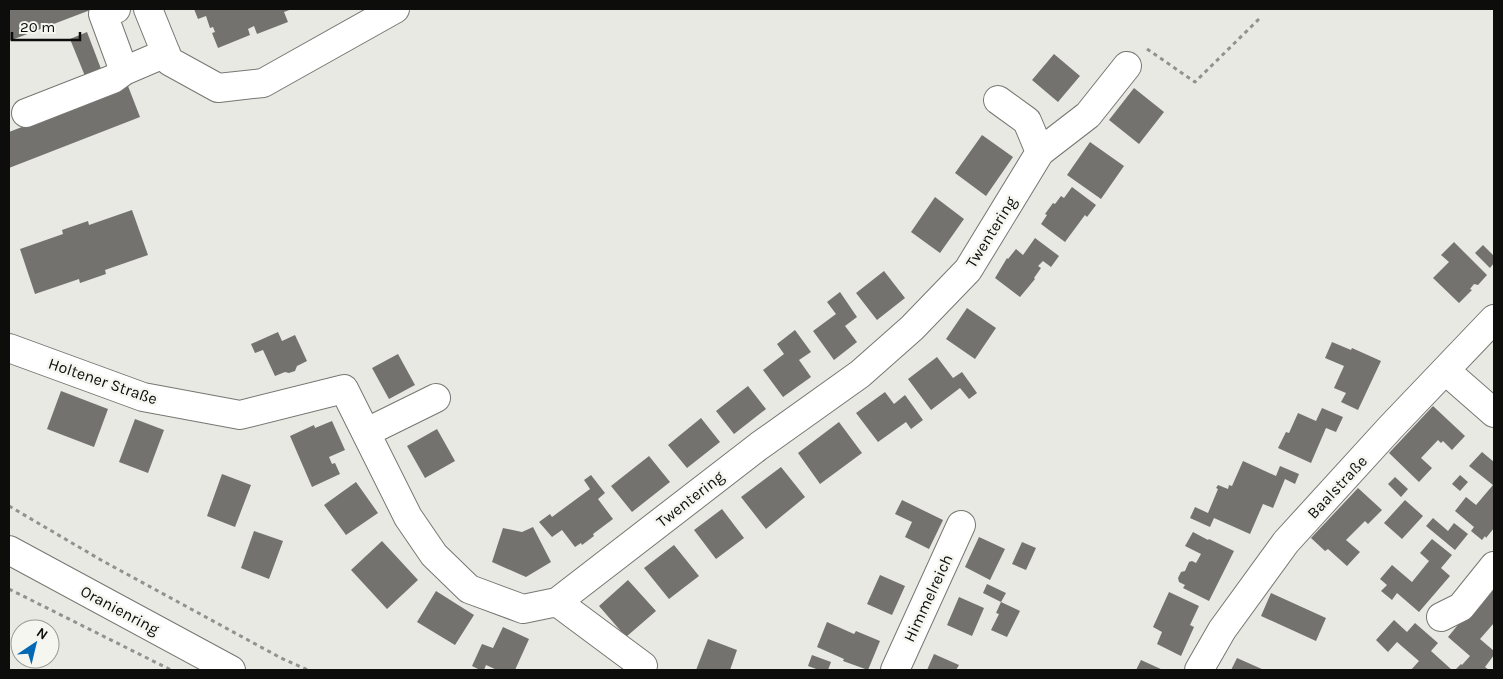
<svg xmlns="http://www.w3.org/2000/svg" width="1503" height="679" font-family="Karla,sans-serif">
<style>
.building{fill:#73726e}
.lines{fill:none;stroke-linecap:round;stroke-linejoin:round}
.minor-casing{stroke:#777672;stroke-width:30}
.path{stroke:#91918e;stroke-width:3;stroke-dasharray:4 4;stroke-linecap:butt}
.minor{stroke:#fff;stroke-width:28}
.labels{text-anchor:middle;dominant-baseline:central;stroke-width:5;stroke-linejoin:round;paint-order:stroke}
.street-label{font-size:16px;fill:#0d0d0c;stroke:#f6f6f1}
</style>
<rect width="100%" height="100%" fill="#e9e9e4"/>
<path class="building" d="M9 9H93L9 41Z
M194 9H292L284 12 288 22 257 34 254 26 248 29 250 35 218 48 212 33 215 32 213 27 210 28 206 16 198 19Z
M87 32 103 74 87 81 70 39Z
M1054 54 1080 76 1058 102 1032 80Z
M128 86 140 117 9 168V132Z
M1134 88 1164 112 1139 144 1109 120Z
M982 135 1013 157 986 196 955 173Z
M1090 142 1124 166 1101 199 1067 175Z
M1072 187 1096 205 1087 217 1085 215 1065 242 1041 224 1047 215 1045 214 1053 203 1055 204 1061 196 1064 198Z
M935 197 964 219 940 253 911 232Z
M132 210 148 255 105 270 106 274 80 283 79 279 35 294 20 249 63 234 62 230 88 221 89 225Z
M1035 238 1059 256 1051 267 1043 261 1038 266 1041 268 1034 278 1035 279 1020 297 995 278 1007 258 1008 259 1016 249 1023 255Z
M1454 242 1487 275 1478 285 1474 284 1470 289 1472 290 1459 303 1433 278 1449 262 1441 255Z
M1483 245 1494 256V263L1490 268 1475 253Z
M884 271 905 298 877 320 856 293Z
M840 292 857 317 845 326 857 342 834 360 813 331 836 314 827 302Z
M967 308 996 328 975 359 946 339Z
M795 330 811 352 799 360 811 377 783 397 763 370 784 354 777 344Z
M278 332 282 341 295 335 307 361 297 366 295 371 289 373 285 372 275 376 263 350 255 353 251 344Z
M1332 342 1351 350 1352 348 1381 361 1358 410 1341 402 1346 393 1334 388 1344 366 1325 358Z
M398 354 415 385 389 399 372 368Z
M937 357 953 378 962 372 977 393 969 399 960 388 931 410 908 379Z
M748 386 766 409 734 434 716 411Z
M61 391 108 409 94 447 47 429Z
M885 392 894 404 905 395 923 420 911 429 906 422 878 442 856 413Z
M1433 406 1465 436 1452 450 1443 441 1441 443 1438 440 1421 458 1432 468 1419 482 1389 453Z
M1322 408 1343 417 1336 432 1326 428 1311 463 1278 448 1286 432 1289 433 1298 413 1316 421Z
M701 418 720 442 687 468 668 445Z
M135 419 164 430 148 473 119 462Z
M332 421 345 450 329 457 332 464 335 463 340 474 312 487 290 436 314 425 315 428Z
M839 422 862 453 820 484 798 453Z
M437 429 455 461 425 478 407 446Z
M1482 452 1494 462V525L1493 527 1494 528 1486 538 1485 536 1482 540 1471 531 1474 527 1455 511 1466 497 1476 505 1493 485 1469 466Z
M649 456 670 482 632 512 611 486Z
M1243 461 1276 476 1280 466 1299 474 1295 484 1285 479 1273 508 1263 504 1250 534 1214 518 1210 527 1190 518 1195 507 1208 513 1218 489 1216 488 1218 485 1228 489 1229 485 1232 486Z
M781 467 805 497 766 529 741 497Z
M222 474 251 485 235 527 207 516Z
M591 475 605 493 598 499 613 519 593 534 594 536 582 545 581 543 575 547 562 530 552 537 539 522 550 514 552 517 590 489 584 480Z
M1460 475 1468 482 1460 491 1452 484Z
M1395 477 1408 489 1401 497 1388 484Z
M356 482 378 513 346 535 324 505Z
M1358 488 1382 510 1368 524 1365 521 1346 540 1360 552 1347 566 1328 549 1325 551 1311 538Z
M902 500 943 520 929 549 905 537 912 522 895 514Z
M1405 500 1423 516 1402 539 1384 523Z
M722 509 744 538 716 559 694 530Z
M1433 518 1448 531 1454 523 1468 534 1455 550 1426 526Z
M533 527 551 562 526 577 492 562 503 528 522 532Z
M254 531 283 541 269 579 241 568Z
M1193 532 1208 540 1209 539 1234 551 1209 601 1183 588 1185 585 1179 582 1178 578 1181 572 1185 571 1189 562 1192 561 1196 563 1201 554 1185 546Z
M979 537 1005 549 990 580 965 567Z
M1432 539 1452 555 1441 568 1450 576 1419 612 1397 593 1392 600 1381 591 1387 585 1380 579 1392 565 1412 582 1429 561 1420 553Z
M382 541 418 580 387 609 351 570Z
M1022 542 1036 548 1026 570 1012 564Z
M674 545 699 576 669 599 644 568Z
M880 575 905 586 892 615 867 604Z
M628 580 656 611 626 637 599 606Z
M987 584 1006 593 1001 602 1020 611 1007 637 991 630 999 614 996 613 1001 602 983 593Z
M1489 587 1494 591V623L1480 639 1494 651V655L1485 667 1489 670H1455L1461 664 1462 665 1470 656 1448 637Z
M436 591 474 615 455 645 417 622Z
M1169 592 1199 606 1190 625 1194 627 1181 656 1157 644 1162 632 1153 627Z
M1271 593 1326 618 1316 641 1261 616Z
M959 597 984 608 972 636 947 625Z
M1394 620 1407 632 1415 623 1438 643 1431 651 1452 670H1411L1419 661 1397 642 1388 652 1376 640Z
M827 622 854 634 856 631 880 641 868 670 843 661 844 659 817 647Z
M503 627 529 639 515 670H497L486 665 484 670H480L472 666 482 644 493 648Z
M708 639 737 650 730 670H696Z
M934 654 959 665 956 670H927Z
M812 655 831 662 828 670H819L808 666Z
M1237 658 1264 670H1231Z
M1141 660 1163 670H1136Z"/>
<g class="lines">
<defs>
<path id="minor" d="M116 9 103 14 124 71 166 53
M148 9 169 61 218 88 263 83 395 9
M998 100 1027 121 1040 152
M26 113 113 79 124 71
M9 348 143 397 240 415 344 389 408 517 434 555 469 589 523 609 557 602 759 446 860 374 912 328 968 270 1040 152 1088 115 1127 66
M1446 371 1494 413
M367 432 436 398
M9 550 231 670
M557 602 643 666
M1441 617 1461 607 1494 566
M895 670 961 525
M1199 670 1222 630 1286 542 1390 428 1494 319"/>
</defs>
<use href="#minor" class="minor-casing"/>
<path class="path" d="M1147 49 1195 82 1260 18
M9 506 101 560 281 658 308 670
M9 589 171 670"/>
<use href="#minor" class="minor"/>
</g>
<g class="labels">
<g class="street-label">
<text transform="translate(991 232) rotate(-58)">Twentering</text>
<text transform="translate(103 381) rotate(19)">Holtener Straße</text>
<text transform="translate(1337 487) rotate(-47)">Baalstraße</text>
<text transform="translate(690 499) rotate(-38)">Twentering</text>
<text transform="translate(928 598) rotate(-65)">Himmelreich</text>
<text transform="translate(120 610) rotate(28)">Oranienring</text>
</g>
</g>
<rect width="1503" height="679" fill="none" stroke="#0d0d0c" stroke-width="20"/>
<g transform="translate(35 644) rotate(35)"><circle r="24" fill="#f6f6f1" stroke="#999995"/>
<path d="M0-4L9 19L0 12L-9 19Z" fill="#0369b5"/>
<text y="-8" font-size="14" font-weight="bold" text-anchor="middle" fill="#0d0d0c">N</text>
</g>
<path d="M12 32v8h68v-8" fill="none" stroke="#0d0d0c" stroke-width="2.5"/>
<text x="20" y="32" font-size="15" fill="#0d0d0c" stroke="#f6f6f1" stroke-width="4" paint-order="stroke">20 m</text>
</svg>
